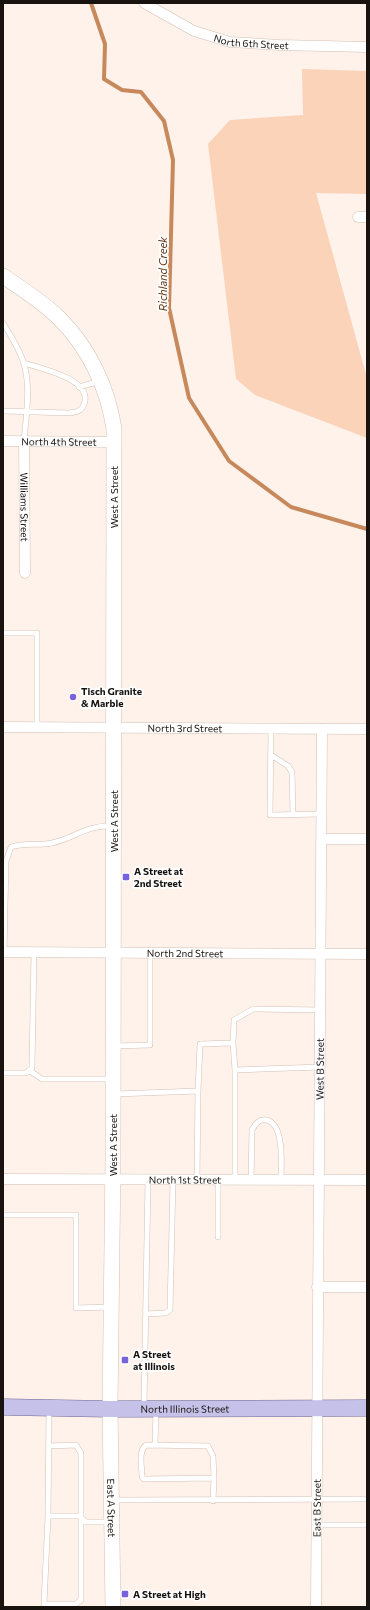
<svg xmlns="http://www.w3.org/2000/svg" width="370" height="1610" font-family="Commissioner,sans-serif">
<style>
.green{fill:#fad3b9}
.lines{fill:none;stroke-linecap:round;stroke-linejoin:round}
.stream{stroke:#c7885b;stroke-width:4}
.lane-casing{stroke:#d2c0b3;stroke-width:6}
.street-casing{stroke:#d2c0b3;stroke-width:11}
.secondary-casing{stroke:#d2c0b3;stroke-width:16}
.primary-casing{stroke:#6f6992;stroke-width:17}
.lane{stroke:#fff;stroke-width:5}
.street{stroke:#fff;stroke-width:10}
.secondary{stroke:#fff;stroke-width:15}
.primary{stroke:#c5c1e8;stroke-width:16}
.poi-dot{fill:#7963dd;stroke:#fff;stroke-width:1.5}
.labels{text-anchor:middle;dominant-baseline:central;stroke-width:3.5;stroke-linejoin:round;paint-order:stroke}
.street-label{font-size:10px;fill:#19130f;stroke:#fff}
.poi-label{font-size:10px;font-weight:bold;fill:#19130f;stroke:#fff;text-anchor:start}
.water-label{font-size:11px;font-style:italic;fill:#653a18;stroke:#fff}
</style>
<rect width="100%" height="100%" fill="#fef2eb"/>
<path class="green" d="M302 69 367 71V194L316 193 367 378V438L255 395 236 379 208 144 230 120 303 115Z"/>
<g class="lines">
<path class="stream" d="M91 3 105 44 104 79 122 90 141 92 164 121 173 160 169 308 189 398 229 461 291 507 367 529"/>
<defs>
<path id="lane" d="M3 323C11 336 20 350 24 364 31 388 26 417 24 441
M79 387 100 381
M3 411 69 413C77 412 83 411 85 401 89 378 39 368 24 363
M3 633H37V727
M271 729 270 815 322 814
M271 755 288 766 292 772 293 815
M4 952 6 861 11 847C25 842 39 846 52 843 75 838 86 825 112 826
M114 1046 150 1045V953
M235 1070 233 1043 234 1020 253 1009 321 1010
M30 1071 42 1079H112
M3 1073H26L32 1068 34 952
M115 1094 198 1091 200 1044 233 1043
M197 1180 198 1091
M218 1180V1237
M235 1180V1070L320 1067
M251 1180 252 1130C255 1125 259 1118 266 1120 285 1123 281 1166 281 1180
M3 1215H76V1308L110 1307
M146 1314 165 1313 170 1310 173 1180
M144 1406 148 1180
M49 1409 48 1516H79L86 1522H110
M155 1444 156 1410
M146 1445 208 1446 213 1456 214 1478 144 1479 142 1477C142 1467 138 1451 146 1445Z
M112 1500 367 1499
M213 1501 214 1478
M48 1516 44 1604H76L81 1600V1453L76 1445 49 1446
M316 1525H367"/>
<g id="street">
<path id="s1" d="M144 3 194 31 230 42 280 45 367 47"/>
<path d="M358 217H367"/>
<path id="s2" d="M3 441 114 442"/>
<path id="s3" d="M24 441 25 573"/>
<path id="s4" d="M3 727 367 729"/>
<path d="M322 839H367"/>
<path id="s5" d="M3 952 367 954"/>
<path id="s6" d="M3 1179 367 1180"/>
<path d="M317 1287H367"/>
<path id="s7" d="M316 1607 322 729"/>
</g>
<g id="secondary">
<path id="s8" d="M3 276C22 289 43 302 59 318 89 348 108 388 114 429L113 1161 110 1409 113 1607"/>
</g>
<g id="primary">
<path id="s9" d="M3 1407 110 1409 367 1408"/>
</g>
</defs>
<use href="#lane" class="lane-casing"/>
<use href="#street" class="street-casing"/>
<use href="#secondary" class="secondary-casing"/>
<use href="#primary" class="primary-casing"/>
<use href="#lane" class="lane"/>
<use href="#street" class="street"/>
<use href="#secondary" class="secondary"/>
<use href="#primary" class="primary"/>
</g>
<g class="poi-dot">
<circle cx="73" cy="697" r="4"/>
<rect x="122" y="873" width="8" height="8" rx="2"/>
<rect x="121" y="1356" width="8" height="8" rx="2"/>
<rect x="121" y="1590" width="8" height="8" rx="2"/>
</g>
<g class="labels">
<g class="street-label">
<text stroke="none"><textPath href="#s1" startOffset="116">North 6th Street</textPath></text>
<text stroke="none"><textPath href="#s2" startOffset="56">North 4th Street</textPath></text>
<text transform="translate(114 497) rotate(-90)">West A Street</text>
<text stroke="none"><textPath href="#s3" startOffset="66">Williams Street</textPath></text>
<text stroke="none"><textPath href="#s4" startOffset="182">North 3rd Street</textPath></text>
<text transform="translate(114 821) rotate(-90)">West A Street</text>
<text stroke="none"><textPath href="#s5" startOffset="182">North 2nd Street</textPath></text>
<text stroke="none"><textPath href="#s7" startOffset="538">West B Street</textPath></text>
<text transform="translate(113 1145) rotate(-90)">West A Street</text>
<text stroke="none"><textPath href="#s6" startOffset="182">North 1st Street</textPath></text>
<text stroke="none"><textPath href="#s9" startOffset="182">North Illinois Street</textPath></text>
<text stroke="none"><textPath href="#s8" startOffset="1275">East A Street</textPath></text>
<text stroke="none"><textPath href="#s7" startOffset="99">East B Street</textPath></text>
</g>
<g class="poi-label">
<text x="81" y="691">Tisch Granite<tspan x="81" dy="12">&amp; Marble</tspan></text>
<text x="134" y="871">A Street at<tspan x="134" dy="12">2nd Street</tspan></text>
<text x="133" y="1354">A Street<tspan x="133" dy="12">at Illinois</tspan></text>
<text x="133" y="1594">A Street at High</text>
</g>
<g class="water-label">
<text transform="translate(162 274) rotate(-90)">Richland Creek</text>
</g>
</g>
<rect width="370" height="1610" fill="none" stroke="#19130f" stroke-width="8"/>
</svg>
